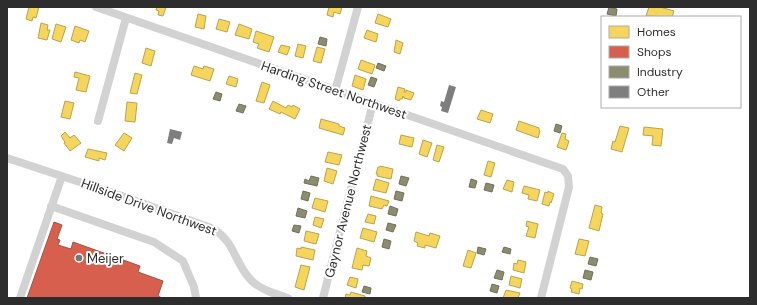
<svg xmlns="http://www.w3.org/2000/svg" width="757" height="305" font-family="'DM Sans',sans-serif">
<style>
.homes{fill:#f6d55c;stroke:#baa34e}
.shops{fill:#d6604d;stroke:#a35143}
.industry{fill:#8c8c6e;stroke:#70705a}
.building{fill:#7e7e7e}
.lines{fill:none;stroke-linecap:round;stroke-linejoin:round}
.minor{stroke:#d2d2d2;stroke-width:8}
.poi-dot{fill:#767676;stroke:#fff;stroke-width:1.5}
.labels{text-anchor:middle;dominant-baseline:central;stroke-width:4;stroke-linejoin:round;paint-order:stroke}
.street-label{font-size:13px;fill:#2d2d2d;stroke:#fff}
.poi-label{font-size:13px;fill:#2d2d2d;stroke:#fff;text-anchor:start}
</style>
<rect width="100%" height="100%" fill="#fff"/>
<path class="homes" d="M29 7H39L36 18 33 17 32 21 26 19Z
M157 7H166L163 16 158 15 159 11 156 10Z
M329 7H342L340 14 334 12 333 17 327 15Z
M649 7H660L674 11 672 17 646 16Z
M198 14 206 16 204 29 195 27Z
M378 14 391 19 388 27 375 23Z
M219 19 230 22 227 32 216 29Z
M41 23 48 25 47 30H50L47 40 38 38Z
M56 24 66 27 61 42 52 39Z
M239 24 252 29 249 39 235 35Z
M75 26 89 31 85 42 80 40 79 43 71 40Z
M367 30 378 34 376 42 364 38Z
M256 31 274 37 269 52 257 48 259 44 253 42Z
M396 40 403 43 400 54 394 52Z
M298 44 306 46 303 58 295 56Z
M281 45 290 47 287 55 278 52Z
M317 47 325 49 321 63 313 61Z
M146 48 155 51 151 66 142 63Z
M361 60 375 65 372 74 358 69Z
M194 66 203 69 204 66 214 69 210 81 191 75Z
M75 72 90 76 86 92 76 90 79 78 74 77Z
M135 73 142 75 137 94 130 93Z
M355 75 366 79 363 90 352 86Z
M229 76 238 79 236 87 226 84Z
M262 82 270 85 264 103 256 101Z
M398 87 405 89 404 92H406V90L414 93 411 100 404 98 403 96 402 99H400L399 101 395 99Z
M65 101 74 103 70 119 61 117Z
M273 101 286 108 288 105 292 107 293 105 300 109 295 119 281 112 280 114 269 109Z
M127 102 137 103 135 122 125 121Z
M481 110 493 114 490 123 477 119Z
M321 119 339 124V126L345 128 343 135 319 128Z
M519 121 539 128V130L540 131 538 138 516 130Z
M620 126 629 128 622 152 611 149 613 141 615 142Z
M644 127 663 129 661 146 652 145 653 136 643 135Z
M65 132 70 138 74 135 81 143 70 151 64 143 65 142 61 136Z
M124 133 132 138 124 151 115 145Z
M562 133 566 134 565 139 569 141 566 150 557 147Z
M401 135 414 138 412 147 399 144Z
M423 140 432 143 427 157 419 154Z
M437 145 444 147 439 162 433 160Z
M88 149 107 153 105 160 99 158V161L85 157Z
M328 152 342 155 339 165 325 162Z
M488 161 495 163 491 177 484 175Z
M380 166 393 169 391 179 377 176 378 174H376L378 167H380Z
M327 168 337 171 333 184 324 181Z
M376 179 389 183 386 193 373 190Z
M507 180 514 182 512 192 503 189Z
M524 186 540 190 537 201 528 199 529 195 522 193Z
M548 191 554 194 551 203 550 202 549 206 542 204 545 192 548 193Z
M371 196 389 201 387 206 384 205 382 209 369 206Z
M315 198 328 201 325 212 312 208Z
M595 205 602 207 601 213 603 214 599 231 589 228Z
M368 214 376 216 374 224 365 222Z
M315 217 324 219 321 228 313 225Z
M527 221 538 224 535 238 526 236 529 227 526 226Z
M363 228 377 232 374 242 360 238Z
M306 231 319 234 316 244 304 241Z
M416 232 429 236 430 233 440 236 436 248 425 245V248L417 246 418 243 414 241Z
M579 239 589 241 585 256 575 254Z
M301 247 315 250 313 260 296 256 297 248 301 249Z
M357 248 367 251 366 256 371 258 369 266 363 265 362 270 352 268Z
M468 250 476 253 471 268 463 266Z
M518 260 526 262 524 273 513 270 514 263 517 264Z
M301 265 310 267 304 290 295 287Z
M511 276 522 279 520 288 509 285Z
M350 277 358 279 356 288 347 285Z
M572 281 583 284 582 289 580 288 579 294 571 292 572 289 570 288Z
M506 290 520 293 518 298H503Z
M351 292 365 296V298H345L346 294 350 295Z"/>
<path class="shops" d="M54 222 62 225 57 239 60 240 58 245 71 249 73 242 140 266 138 272 163 281 158 296 162 298H27Z"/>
<path class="industry" d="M609 7 617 9 616 16 607 14Z
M320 37 327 39 326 46 318 44Z
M378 63 386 66 384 71 376 68Z
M371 77 377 79 374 87 368 85Z
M216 92 222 94 220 101 213 99Z
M239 104 246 106 243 113 236 111Z
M556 124 562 126 560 133 554 131Z
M311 176 319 178 317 186 304 183 305 179 309 181Z
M401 176 409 178 406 186 399 184Z
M471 179 477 181 475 188 469 187Z
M486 183 494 185 492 192 484 190Z
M303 191 310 193 308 201 301 199Z
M396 191 404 193 402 201 394 199Z
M390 206 398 209 396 216 388 214Z
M298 208 307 211 305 218 296 216Z
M388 223 396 225 393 232 386 230Z
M294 225 301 226 299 233 292 231Z
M384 239 391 241 389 249 382 247Z
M478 247 486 249 484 255 477 253Z
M504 247 511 249 510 254 502 252Z
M590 257 598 259 596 266 588 264Z
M497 270 504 272 502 280 494 278Z
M585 270 593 272 591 280 583 278Z
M492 284 499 286 497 293 490 291Z
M364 286 371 288 370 294 362 292Z"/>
<path class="building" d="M449 85 456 87 448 113 441 111 442 107 440 106 441 101 444 102Z
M170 129 182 132 180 140 174 138 172 144 167 143Z"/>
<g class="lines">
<path class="minor" d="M96 7 563 169 568 176 569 187 541 298
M335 91 358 7
M98 121 126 18
M7 158 125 197 214 229C236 244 234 262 250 279 259 289 275 294 288 298
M51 206 154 242 183 261 194 287 196 298
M20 298 62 176
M323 298 373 103"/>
</g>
<circle class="poi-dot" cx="79" cy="258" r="4"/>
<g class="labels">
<g class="street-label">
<text transform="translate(334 90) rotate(19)">Harding Street Northwest</text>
<text transform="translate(348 201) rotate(-76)">Gaynor Avenue Northwest</text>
<text transform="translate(149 207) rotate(20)">Hillside Drive Northwest</text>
</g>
<g class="poi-label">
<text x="87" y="258">Meijer</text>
</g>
</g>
<rect width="757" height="305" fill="none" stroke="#2d2d2d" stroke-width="16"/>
<rect x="601" y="16" width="140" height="92" fill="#ffffff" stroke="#ababab"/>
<rect x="609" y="26" width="20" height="12" fill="#f6d55c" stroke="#ababab"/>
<text x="637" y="36" font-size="12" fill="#2d2d2d">Homes</text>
<rect x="609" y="46" width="20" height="12" fill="#d6604d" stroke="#ababab"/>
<text x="637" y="56" font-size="12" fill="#2d2d2d">Shops</text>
<rect x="609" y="66" width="20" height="12" fill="#8c8c6e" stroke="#ababab"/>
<text x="637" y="76" font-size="12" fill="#2d2d2d">Industry</text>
<rect x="609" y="86" width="20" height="12" fill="#7e7e7e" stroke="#ababab"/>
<text x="637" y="96" font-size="12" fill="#2d2d2d">Other</text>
</svg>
